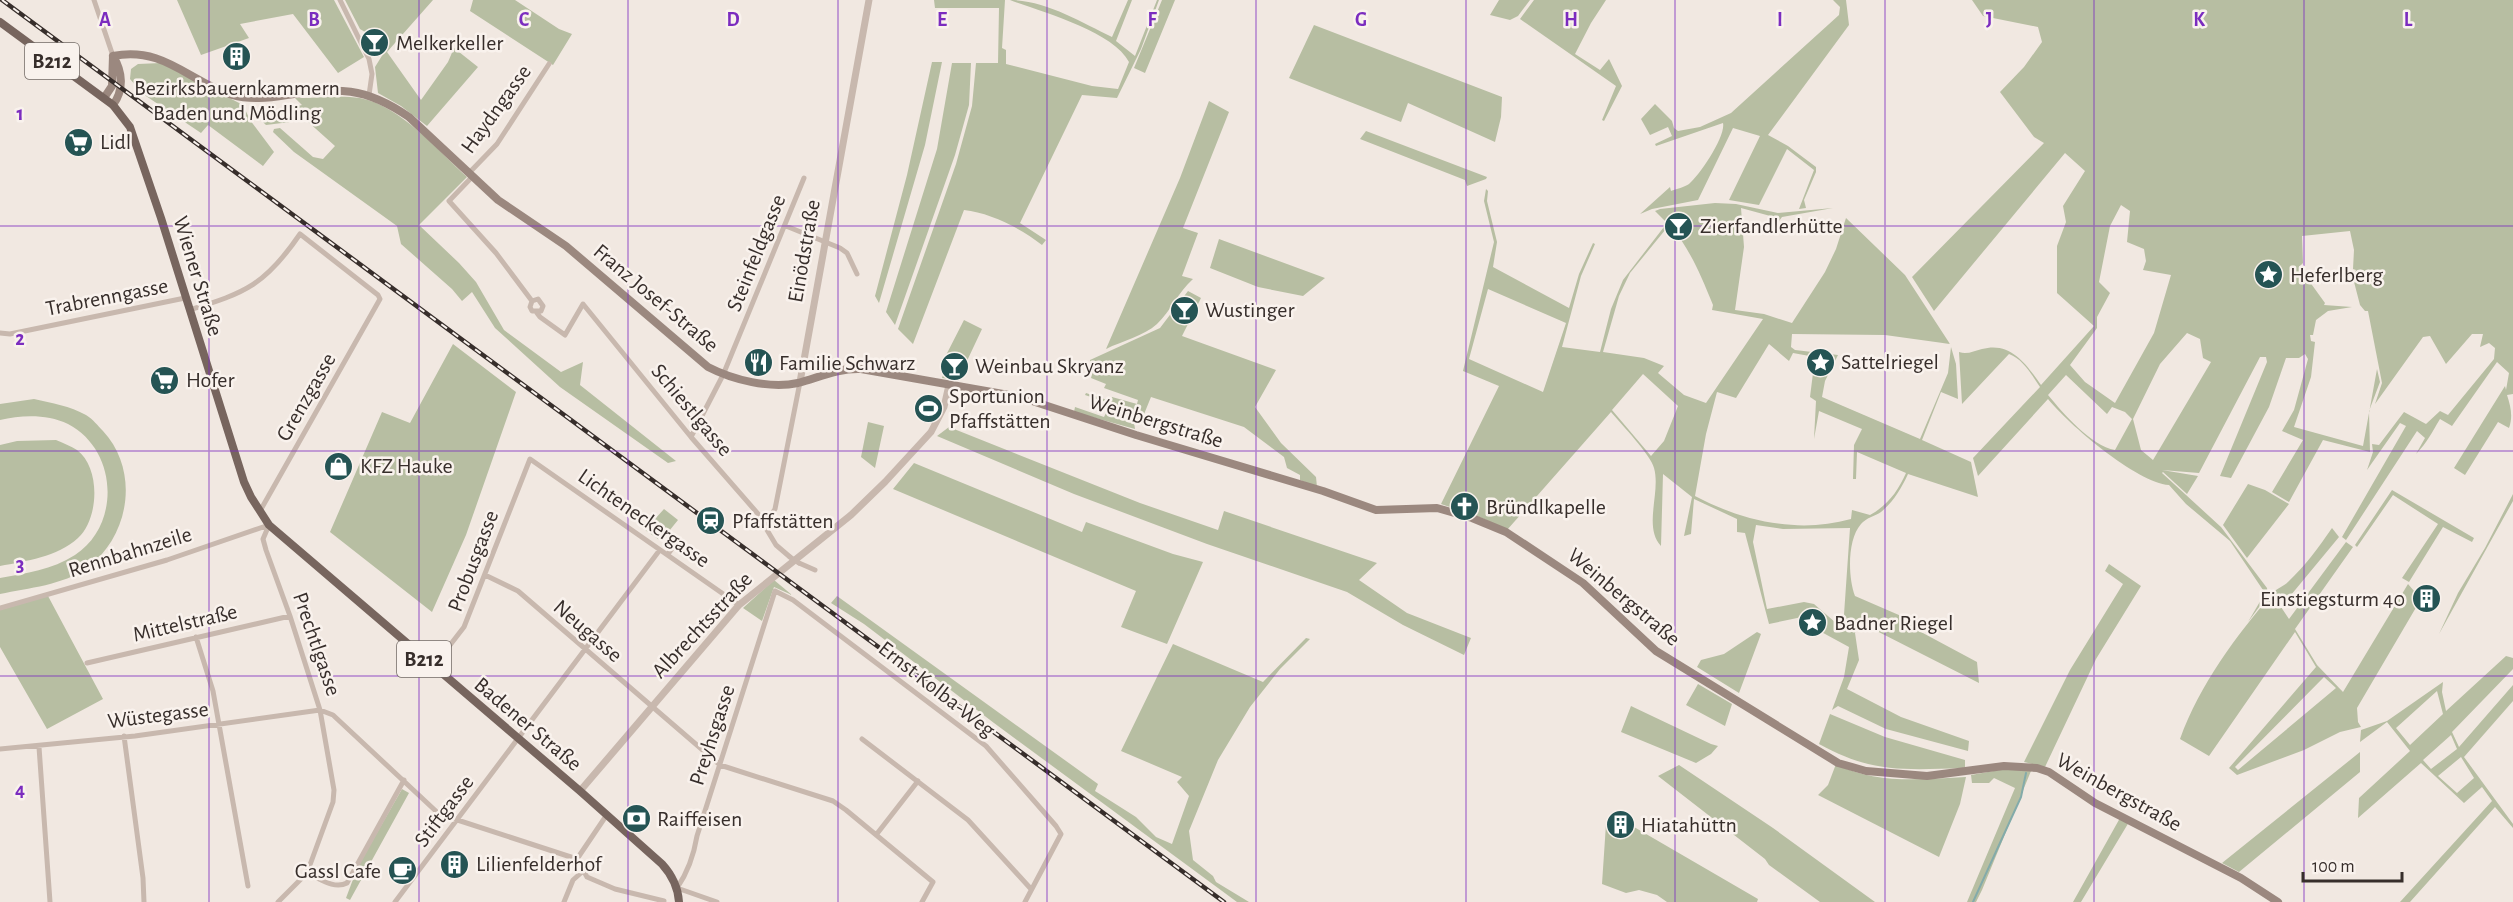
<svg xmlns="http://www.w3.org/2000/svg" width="2513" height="902" font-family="'Alegreya Sans',sans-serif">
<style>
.green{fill:#b7bea2;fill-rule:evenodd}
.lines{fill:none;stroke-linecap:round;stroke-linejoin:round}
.stream{stroke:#83abaa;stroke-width:2}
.minor{stroke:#c8b8ae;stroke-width:5}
.tertiary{stroke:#c8b8ae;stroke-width:7}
.secondary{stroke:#9b887f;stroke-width:8}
.primary{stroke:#77655e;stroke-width:8}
.rail-casing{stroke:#372e2b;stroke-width:4.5}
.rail{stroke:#f9f2ed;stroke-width:2;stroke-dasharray:7;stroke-linecap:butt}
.minor-bridge{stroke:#c8b8ae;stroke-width:5}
.grid{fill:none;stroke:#7b2cbf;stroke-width:1.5;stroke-opacity:0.55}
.labels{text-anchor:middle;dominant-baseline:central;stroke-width:5;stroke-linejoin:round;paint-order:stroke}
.shield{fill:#f9f2ed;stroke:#716965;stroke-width:1.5}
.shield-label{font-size:21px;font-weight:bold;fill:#372e2b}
.poi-label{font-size:22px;fill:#372e2b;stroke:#f9f2ed;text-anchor:start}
.street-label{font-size:22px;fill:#372e2b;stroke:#f9f2ed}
.grid-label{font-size:20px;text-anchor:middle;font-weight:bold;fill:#7b2cbf;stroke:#f9f2ed;stroke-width:5;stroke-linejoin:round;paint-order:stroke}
</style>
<rect width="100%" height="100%" fill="#f1e8e1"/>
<path class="green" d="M177 0H334L364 57 338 73 293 14 240 24 249 38 201 55Z
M345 0H433L387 52 421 100 448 62 454 48 478 67 427 126 401 106 378 93 375 67 388 46 360 29Z
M473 0H515L559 29 572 34 553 65 470 11Z
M934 0H1005L1002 48 1006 50V64L1092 86 1118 89 1129 62C1113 31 1042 12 1010 0 1045 0 1081 22 1112 37L1128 0H1132L1116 41 1135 56 1157 0H1159L1141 49 1118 96 1117 98 1082 95 1020 223 1046 240 1042 245C1022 229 991 213 964 210L913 344 898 329 956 164 972 106 976 63H998L999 8H935Z
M1162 0H1175L1145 73 1134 68Z
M1499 0H1530L1518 16 1510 20 1490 15Z
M1534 0H1606L1591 23 1575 54 1600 70 1609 59 1622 86 1604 121 1602 120 1616 86 1520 19Z
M1833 0H1846L1849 25 1768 135 1788 146 1816 167V172L1804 200 1806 208 1799 209 1814 170 1787 149 1759 205 1729 200 1760 136 1733 128 1698 200 1652 209 1640 214 1670 187 1671 191C1676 189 1685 187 1689 184 1700 175 1726 136 1723 123L1656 146 1655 144 1672 136 1668 127 1650 135 1641 119 1655 104 1672 121 1674 128 1678 131 1700 127 1731 113 1839 15 1840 7Z
M1972 0H2513V394L2507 395C2511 407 2513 417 2509 428L2498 422 2465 475 2454 468 2505 386 2506 390 2509 373 2497 362 2452 426 2440 419C2432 432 2427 443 2416 454L2425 438 2417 431 2346 540 2342 537 2406 426 2400 423 2367 470 2373 452 2372 444 2379 445 2404 412 2426 424 2440 411 2448 415 2494 359 2495 348 2489 343 2480 347 2483 334H2472L2446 364 2430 336 2423 337 2375 404 2382 383 2368 311H2365L2360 305 2353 278 2356 270 2353 269 2354 250 2350 231 2302 236 2303 263 2299 267 2325 303 2324 305 2352 307 2328 311 2316 320 2313 335H2310L2311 341 2315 342 2311 377 2294 427 2363 446 2377 369 2380 382 2369 411 2370 452 2323 440 2289 502 2272 492 2303 440 2282 431 2294 410 2308 359 2305 354 2299 358H2286L2269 407 2231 478 2220 476 2267 362 2266 357H2260L2199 473 2162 470 2198 476 2187 494 2163 472 2162 473 2221 527 2267 588 2268 595 2248 622 2265 593 2230 541 2186 504 2169 485C2137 483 2068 424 2048 399L1978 476 1973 458 2040 387C2032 375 2023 359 2009 354L1962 404 1959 352C1967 355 1974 351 1982 349 2011 341 2027 365 2041 385L2094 326 2057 293V246L2066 222 2063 206 2085 171 2065 153 1934 311 1912 277 2044 143 2034 137 2000 92 2024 67 2042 42 2038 27 1983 16ZM2121 205 2130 211 2127 242 2144 249 2146 261 2143 270 2171 275 2154 333 2115 403 2085 382 2070 365 2097 328V317L2110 293 2099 282 2110 226ZM2187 333 2200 339 2203 358 2211 362 2153 460 2141 450 2133 419 2160 364ZM2066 375 2107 414 2112 407 2125 412 2132 419 2115 450C2091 446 2063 413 2048 395Z
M1314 25 1502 97 1501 117 1495 142 1408 103 1401 122 1289 78Z
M932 62H942L925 145 879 303 875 296 907 175Z
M161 63 243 105 250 120 274 152 263 166 208 125 201 133 143 94 130 79 131 69 138 64Z
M952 63H971L969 105 955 155 895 325 886 312 937 149Z
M295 98C316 98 340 95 360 98 401 106 437 150 467 177L419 225 459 263 476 282 504 330 561 372 583 362 580 385 676 461 668 463 560 387 495 328 472 292 462 301 452 289 401 244 397 226 294 152 273 132 274 129 280 128 313 157 323 159 335 146 306 120 266 125 263 122 283 110 302 105Z
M1209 101 1229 112 1183 228 1198 233 1182 276 1193 279C1178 292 1171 311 1157 324 1144 336 1122 341 1106 349L1180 178Z
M1366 131 1487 177 1486 179 1467 186 1465 180 1360 139Z
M1486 189 1488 191 1487 201 1497 242 1493 267 1569 308 1579 274 1593 243 1595 244 1581 276 1562 347 1600 352 1611 309 1623 280 1667 223 1655 211 1660 209 1715 203 1736 204 1778 213 1833 208 1782 217 1779 221 1774 217 1741 208 1744 247 1735 310 1764 314 1792 323 1825 272 1836 249 1846 218 1905 275 1950 344 1885 335 1792 334 1791 347 1795 350 1838 355 1825 381 1822 397 1920 439 1948 373 1951 347 1956 364 1958 399 1941 392 1922 440 1971 462 1978 497 1908 474C1901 489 1894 501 1881 512 1875 516 1866 518 1861 524 1847 540 1848 577 1855 596L1915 622 1921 632 1977 662 1979 683 1859 622 1855 633 1859 660 1847 689 1901 717 1969 741 1968 751 1886 729 1838 706 1832 710 1844 677 1849 647 1803 622 1802 617 1769 624 1745 533 1737 532V519L1694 499 1691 534 1684 536 1692 497 1663 474 1661 546C1643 527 1661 492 1654 468 1651 455 1621 424 1611 412L1507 530 1482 518 1441 504 1499 386 1463 371 1494 242 1484 201ZM1670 224C1691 252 1700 273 1713 305L1712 310 1763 319 1706 403 1684 395 1658 373 1664 366 1644 358 1603 352 1619 296 1630 273ZM1488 289 1566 323 1543 392 1469 359ZM1769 344 1789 361 1793 353 1815 357 1810 397 1816 401 1814 439 1819 411 1862 429 1854 445 1853 479H1856L1857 452 1906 473C1898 491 1888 505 1870 515L1852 510 1851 519C1798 534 1742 521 1695 496L1706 434 1717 392 1736 398ZM1643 374 1678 406 1664 441 1651 456 1612 410ZM1756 525 1783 529 1850 528 1843 629 1814 604 1804 602 1767 609 1753 542Z
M1219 239 1325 278 1303 296 1258 287 1210 268Z
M1188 291 1201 298 1182 336 1276 370 1255 407 1281 443 1316 477 1317 487 1300 480V475L1287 468 1284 457 1244 427 1151 397 1140 424 1134 417 1108 408 1109 403 1085 395 1086 393 1110 401 1112 397 1137 404 1138 400 1104 388 1106 384 1091 378 1094 367 1090 366V360L1160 328Z
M964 320 982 329 958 380 942 378 945 368 941 365Z
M453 344 516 392 466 535 432 612 330 532 382 412 410 423Z
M34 399C52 403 70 406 86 415 93 419 98 426 103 431 140 471 130 536 87 568 63 585 29 588 0 594V578C26 573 52 570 75 555 121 525 118 450 68 424 47 414 22 415 0 420V404Z
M1075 407 1104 417 1106 413 1134 422 1135 429 1074 412Z
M868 422 884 426 875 468 861 457Z
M949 427 1140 503 1218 530 1224 511 1377 563 1359 580 1407 613 1471 638 1464 655 1403 625 1347 592 1207 544 1074 494 937 436Z
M56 440C63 443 71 446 77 450 101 468 99 519 78 538 57 557 26 561 0 566V445L17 441Z
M914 463 1082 532 1086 522 1173 554 1203 562 1167 644 1121 627 1136 591 893 489Z
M2248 484 2265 490 2289 504 2247 558 2223 525Z
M2392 490 2474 538 2472 542 2443 527 2409 582 2402 578 2438 524 2393 495 2357 547 2355 545Z
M2513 494V501L2439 634 2458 593 2485 548Z
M664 509 678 520 661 541 645 530Z
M2332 528 2339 537 2281 607 2289 619 2346 542 2353 547 2295 629 2317 665 2343 692 2408 584 2421 599 2357 708 2358 722 2361 727 2340 732 2304 750 2237 775 2229 768 2316 667 2295 632 2209 756 2180 739C2200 684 2236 636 2273 593 2277 588 2284 586 2288 582 2305 566 2319 547 2332 528ZM2324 677 2336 688 2238 770 2235 767Z
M2109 564 2141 586 2096 659 2045 767 2024 762 2070 670 2123 584 2105 571Z
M774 580 792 595 774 587 762 621 743 608Z
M48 596 103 699 47 729 0 647V610Z
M837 596 1098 784 1095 791 1136 817 1156 837 1172 844 1189 796 1177 782 1182 777 1121 751 1173 644 1263 682 1306 638 1310 639 1280 669 1250 707 1218 760 1189 831 1193 860 1213 876 1216 882 1249 902H1237L994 723 864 624 831 603Z
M1757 632 1761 634 1739 693 1697 667 1701 660 1724 654Z
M2506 656 2513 658V669L2452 732 2459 747 2513 685V701L2464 757 2513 824V828L2495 807 2410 902H2400L2492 801 2482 787 2464 803 2421 763 2358 818 2359 798 2410 751 2387 722 2360 742 2361 730 2387 721 2443 682 2442 692 2446 711ZM2437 691 2443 714 2410 745 2396 728ZM2451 735 2457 749 2431 769 2423 760ZM2461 757 2474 778 2457 793 2438 776Z
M1698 684 1732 704 1725 726 1686 705Z
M1631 706 1711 744 1718 746 1711 754 1696 763 1621 732Z
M1830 714 1885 737 1965 760V767L1963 768C1905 770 1871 773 1819 744Z
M2360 752V772L2239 872 2222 863Z
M1836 764C1876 785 1923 779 1966 777L1960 804 1939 857 1818 795 1828 785Z
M1679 765 1773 828 1875 902H1820L1769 865 1765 859 1658 776Z
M2005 769 2031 771 1982 890 1976 902H1967L2015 788 1994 778 1989 783H1972L1971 775Z
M402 789 409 793 350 900 346 898 358 866Z
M2120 818 2129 822 2081 902H2073Z
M1622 820 1758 899 1757 902H1667L1657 895 1639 890 1626 893 1602 884 1606 824Z"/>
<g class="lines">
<path class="stream" d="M1973 902 2021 797 2026 773"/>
<path class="minor" d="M94 0 113 56
M340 0 369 59 372 74 369 95
M469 173 497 144 549 64
M472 177 449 201 496 253 532 301 530 307 532 311H541L543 306 538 299 532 301
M786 226 840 248 847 253 857 274
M189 310C246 293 266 284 300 234L378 295 380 299 260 511
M537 313 540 317 565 335 583 304 691 437 766 523 775 509 800 382
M0 333 10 334 185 298
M802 361 844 368
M691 437 723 375 804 178
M269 525 263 539 266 550 290 616 320 710 334 790 333 802 307 873 278 902
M767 530 776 545 790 557
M668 554 679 539
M799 563 815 570
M485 575 518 591 720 765 833 801 846 810 933 882 922 902
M0 608 167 560 269 525
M196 637 213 691 248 886
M87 663 290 616
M433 667 464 627 530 459 739 605
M320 710 333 715 439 814 577 859 587 877 615 889 664 901
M124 736 143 878 144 902
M862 739 968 820 1031 889
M39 747 50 902
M0 749 135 736 320 710
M876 835 918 781
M577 859 606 816
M307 873C319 878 334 890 347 883L404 780
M395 902 659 551
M564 902 573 880 582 872
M717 902 677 888C688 872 694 854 697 836L775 591 793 600 986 746 1056 826 1061 834 1025 902"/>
<path class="tertiary" d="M800 382 869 0
M580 791 739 605 851 515 885 482 931 432 944 407 949 385"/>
<path class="secondary" d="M113 56C164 46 188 81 232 95 250 100 268 98 287 95 339 88 364 86 409 117L498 200 566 246 708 367C733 380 770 389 798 383 820 377 839 368 861 369L1020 397 1136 435 1323 491 1376 510 1437 508 1472 518 1506 532 1583 583 1656 651 1838 763 1866 771 1927 776 2004 766 2037 768 2049 772 2095 803 2241 878 2278 902
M104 98 112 86 113 56
M113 105C124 90 123 72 113 56"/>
<path class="primary" d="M0 22 113 105 130 127 161 218 244 482 251 497 269 525 580 791 662 864C672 875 678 887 679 902"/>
<defs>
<path id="rail" d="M2 0 1224 902"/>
</defs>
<use href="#rail" class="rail-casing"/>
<use href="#rail" class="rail"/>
<path class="minor-bridge" d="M790 557 799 563"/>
</g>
<path class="grid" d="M209 0V902M419 0V902M628 0V902M838 0V902M1047 0V902M1256 0V902M1466 0V902M1675 0V902M1885 0V902M2094 0V902M2304 0V902M0 226H2513M0 451H2513M0 676H2513"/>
<defs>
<symbol id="bar-disc" viewBox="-11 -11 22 22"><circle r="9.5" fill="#255454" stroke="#f9f2ed"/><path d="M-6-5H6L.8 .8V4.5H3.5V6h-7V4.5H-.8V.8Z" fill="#fff"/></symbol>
<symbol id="building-disc" viewBox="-11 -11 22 22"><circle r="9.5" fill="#255454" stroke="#f9f2ed"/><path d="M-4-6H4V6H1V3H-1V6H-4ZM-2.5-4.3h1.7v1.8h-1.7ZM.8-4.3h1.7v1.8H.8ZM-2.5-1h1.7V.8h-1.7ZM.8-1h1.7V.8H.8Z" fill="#fff"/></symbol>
<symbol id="supermarket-disc" viewBox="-11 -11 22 22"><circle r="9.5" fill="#255454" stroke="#f9f2ed"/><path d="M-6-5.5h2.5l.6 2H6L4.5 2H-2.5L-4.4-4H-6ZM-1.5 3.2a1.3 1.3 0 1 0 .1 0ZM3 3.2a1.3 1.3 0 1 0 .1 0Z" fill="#fff"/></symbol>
<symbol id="sight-disc" viewBox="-11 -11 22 22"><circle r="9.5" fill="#255454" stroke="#f9f2ed"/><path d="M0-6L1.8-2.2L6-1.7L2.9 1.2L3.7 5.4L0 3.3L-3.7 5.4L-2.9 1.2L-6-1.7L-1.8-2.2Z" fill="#fff"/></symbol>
<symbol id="restaurant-disc" viewBox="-11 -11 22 22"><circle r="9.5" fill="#255454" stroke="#f9f2ed"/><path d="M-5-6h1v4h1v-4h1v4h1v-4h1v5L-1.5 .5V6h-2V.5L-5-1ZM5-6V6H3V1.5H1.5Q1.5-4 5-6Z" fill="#fff"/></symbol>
<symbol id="stadium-disc" viewBox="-11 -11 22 22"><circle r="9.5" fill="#255454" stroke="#f9f2ed"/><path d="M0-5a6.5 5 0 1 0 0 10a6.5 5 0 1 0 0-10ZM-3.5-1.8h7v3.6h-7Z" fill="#fff"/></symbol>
<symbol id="shop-disc" viewBox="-11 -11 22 22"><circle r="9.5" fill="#255454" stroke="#f9f2ed"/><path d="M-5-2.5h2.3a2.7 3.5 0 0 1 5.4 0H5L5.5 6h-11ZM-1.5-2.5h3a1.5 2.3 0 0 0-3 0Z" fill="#fff"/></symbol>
<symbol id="church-disc" viewBox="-11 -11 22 22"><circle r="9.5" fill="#255454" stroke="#f9f2ed"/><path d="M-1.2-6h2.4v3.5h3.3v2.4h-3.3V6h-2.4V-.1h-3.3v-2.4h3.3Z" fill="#fff"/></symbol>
<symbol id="station-disc" viewBox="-11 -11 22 22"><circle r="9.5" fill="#255454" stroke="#f9f2ed"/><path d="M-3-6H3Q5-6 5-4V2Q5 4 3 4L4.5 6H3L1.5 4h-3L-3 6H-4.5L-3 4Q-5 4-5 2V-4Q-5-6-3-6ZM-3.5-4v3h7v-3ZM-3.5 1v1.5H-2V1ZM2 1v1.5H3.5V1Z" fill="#fff"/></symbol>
<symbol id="bank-disc" viewBox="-11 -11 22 22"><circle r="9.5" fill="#255454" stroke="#f9f2ed"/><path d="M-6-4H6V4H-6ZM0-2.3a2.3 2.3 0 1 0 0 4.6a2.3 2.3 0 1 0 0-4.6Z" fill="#fff"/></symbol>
<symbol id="cafe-disc" viewBox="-11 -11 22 22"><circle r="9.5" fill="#255454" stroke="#f9f2ed"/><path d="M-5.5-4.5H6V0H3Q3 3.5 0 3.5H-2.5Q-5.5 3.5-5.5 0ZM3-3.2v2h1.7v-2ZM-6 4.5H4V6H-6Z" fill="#fff"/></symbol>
</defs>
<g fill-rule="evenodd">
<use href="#bar-disc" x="358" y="26" width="33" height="33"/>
<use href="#building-disc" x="220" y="40" width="33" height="33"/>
<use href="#supermarket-disc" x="62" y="126" width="33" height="33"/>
<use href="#bar-disc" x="1662" y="210" width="33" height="33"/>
<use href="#sight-disc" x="2252" y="258" width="33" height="33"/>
<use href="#bar-disc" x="1168" y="294" width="33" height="33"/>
<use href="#sight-disc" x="1804" y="346" width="33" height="33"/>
<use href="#restaurant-disc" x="742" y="346" width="33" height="33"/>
<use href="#bar-disc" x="938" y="350" width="33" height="33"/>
<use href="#supermarket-disc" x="148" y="364" width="33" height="33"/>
<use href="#stadium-disc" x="912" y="392" width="33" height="33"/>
<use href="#shop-disc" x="322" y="450" width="33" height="33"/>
<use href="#church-disc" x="1448" y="490" width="33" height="33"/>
<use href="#station-disc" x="694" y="504" width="33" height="33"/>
<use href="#building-disc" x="2410" y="582" width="33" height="33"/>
<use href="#sight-disc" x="1796" y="606" width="33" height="33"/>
<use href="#bank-disc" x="620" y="802" width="33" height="33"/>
<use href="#building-disc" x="1604" y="808" width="33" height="33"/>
<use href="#building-disc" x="438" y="848" width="33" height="33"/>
<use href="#cafe-disc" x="386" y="854" width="33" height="33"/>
</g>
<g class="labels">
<g class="shield">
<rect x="25" y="43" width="54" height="36" rx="4.5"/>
<rect x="397" y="641" width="54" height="36" rx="4.5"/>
</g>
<g class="shield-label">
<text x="52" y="61">B212</text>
<text x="424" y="659">B212</text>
</g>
<g class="poi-label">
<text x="396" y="43">Melkerkeller</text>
<text x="237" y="88" text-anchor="middle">Bezirksbauernkammern<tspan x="237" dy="25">Baden und Mödling</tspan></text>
<text x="100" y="142">Lidl</text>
<text x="1700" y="226">Zierfandlerhütte</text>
<text x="2290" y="275">Heferlberg</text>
<text x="1205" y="310">Wustinger</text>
<text x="1841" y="362">Sattelriegel</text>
<text x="779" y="363">Familie Schwarz</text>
<text x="975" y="366">Weinbau Skryanz</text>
<text x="186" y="380">Hofer</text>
<text x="949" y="396">Sportunion<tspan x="949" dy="25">Pfaffstätten</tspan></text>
<text x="360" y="466">KFZ Hauke</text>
<text x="1486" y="507">Bründlkapelle</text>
<text x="732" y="521">Pfaffstätten</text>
<text x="2405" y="599" text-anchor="end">Einstiegsturm 40</text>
<text x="1834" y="623">Badner Riegel</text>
<text x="657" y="819">Raiffeisen</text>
<text x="1641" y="825">Hiatahüttn</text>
<text x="476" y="864">Lilienfelderhof</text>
<text x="381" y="871" text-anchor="end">Gassl Cafe</text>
</g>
<g class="street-label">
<text transform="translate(496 109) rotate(-54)">Haydngasse</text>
<text transform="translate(804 251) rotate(-80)">Einödstraße</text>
<text transform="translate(756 253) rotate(-68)">Steinfeldgasse</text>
<text transform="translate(198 276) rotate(73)">Wiener Straße</text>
<text transform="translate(107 297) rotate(-11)">Trabrenngasse</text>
<text transform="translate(656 298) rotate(40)">Franz Josef-Straße</text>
<text transform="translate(306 397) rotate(-60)">Grenzgasse</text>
<text transform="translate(692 410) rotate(50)">Schiestlgasse</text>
<text transform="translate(1156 421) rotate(17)">Weinbergstraße</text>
<text transform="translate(644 518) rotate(35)">Lichteneckergasse</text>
<text transform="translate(130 552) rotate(-17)">Rennbahnzeile</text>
<text transform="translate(473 561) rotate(-69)">Probusgasse</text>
<text transform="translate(1624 597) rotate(40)">Weinbergstraße</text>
<text transform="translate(185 623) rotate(-13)">Mittelstraße</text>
<text transform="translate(702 625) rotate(-47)">Albrechtsstraße</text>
<text transform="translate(588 631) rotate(41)">Neugasse</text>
<text transform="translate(317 644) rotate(71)">Prechtlgasse</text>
<text transform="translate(937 689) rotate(38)">Ernst Kolba-Weg</text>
<text transform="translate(158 715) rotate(-7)">Wüstegasse</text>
<text transform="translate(528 724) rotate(40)">Badener Straße</text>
<text transform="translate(712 735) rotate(-72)">Preyhsgasse</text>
<text transform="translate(2119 792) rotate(29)">Weinbergstraße</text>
<text transform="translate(444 811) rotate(-53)">Stiftgasse</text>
</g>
</g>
<g class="grid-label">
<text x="105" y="26">A</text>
<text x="314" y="26">B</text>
<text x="524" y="26">C</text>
<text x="733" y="26">D</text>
<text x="942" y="26">E</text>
<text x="1152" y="26">F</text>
<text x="1361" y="26">G</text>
<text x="1571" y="26">H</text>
<text x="1780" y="26">I</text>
<text x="1989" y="26">J</text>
<text x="2199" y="26">K</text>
<text x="2408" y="26">L</text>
<text x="20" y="120">1</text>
<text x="20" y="345">2</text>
<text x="20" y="571">3</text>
<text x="20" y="796">4</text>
</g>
<path d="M2303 872v9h99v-9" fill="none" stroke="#372e2b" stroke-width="3"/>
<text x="2312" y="872" font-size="18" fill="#372e2b" stroke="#f9f2ed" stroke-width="4.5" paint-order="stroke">100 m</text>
</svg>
